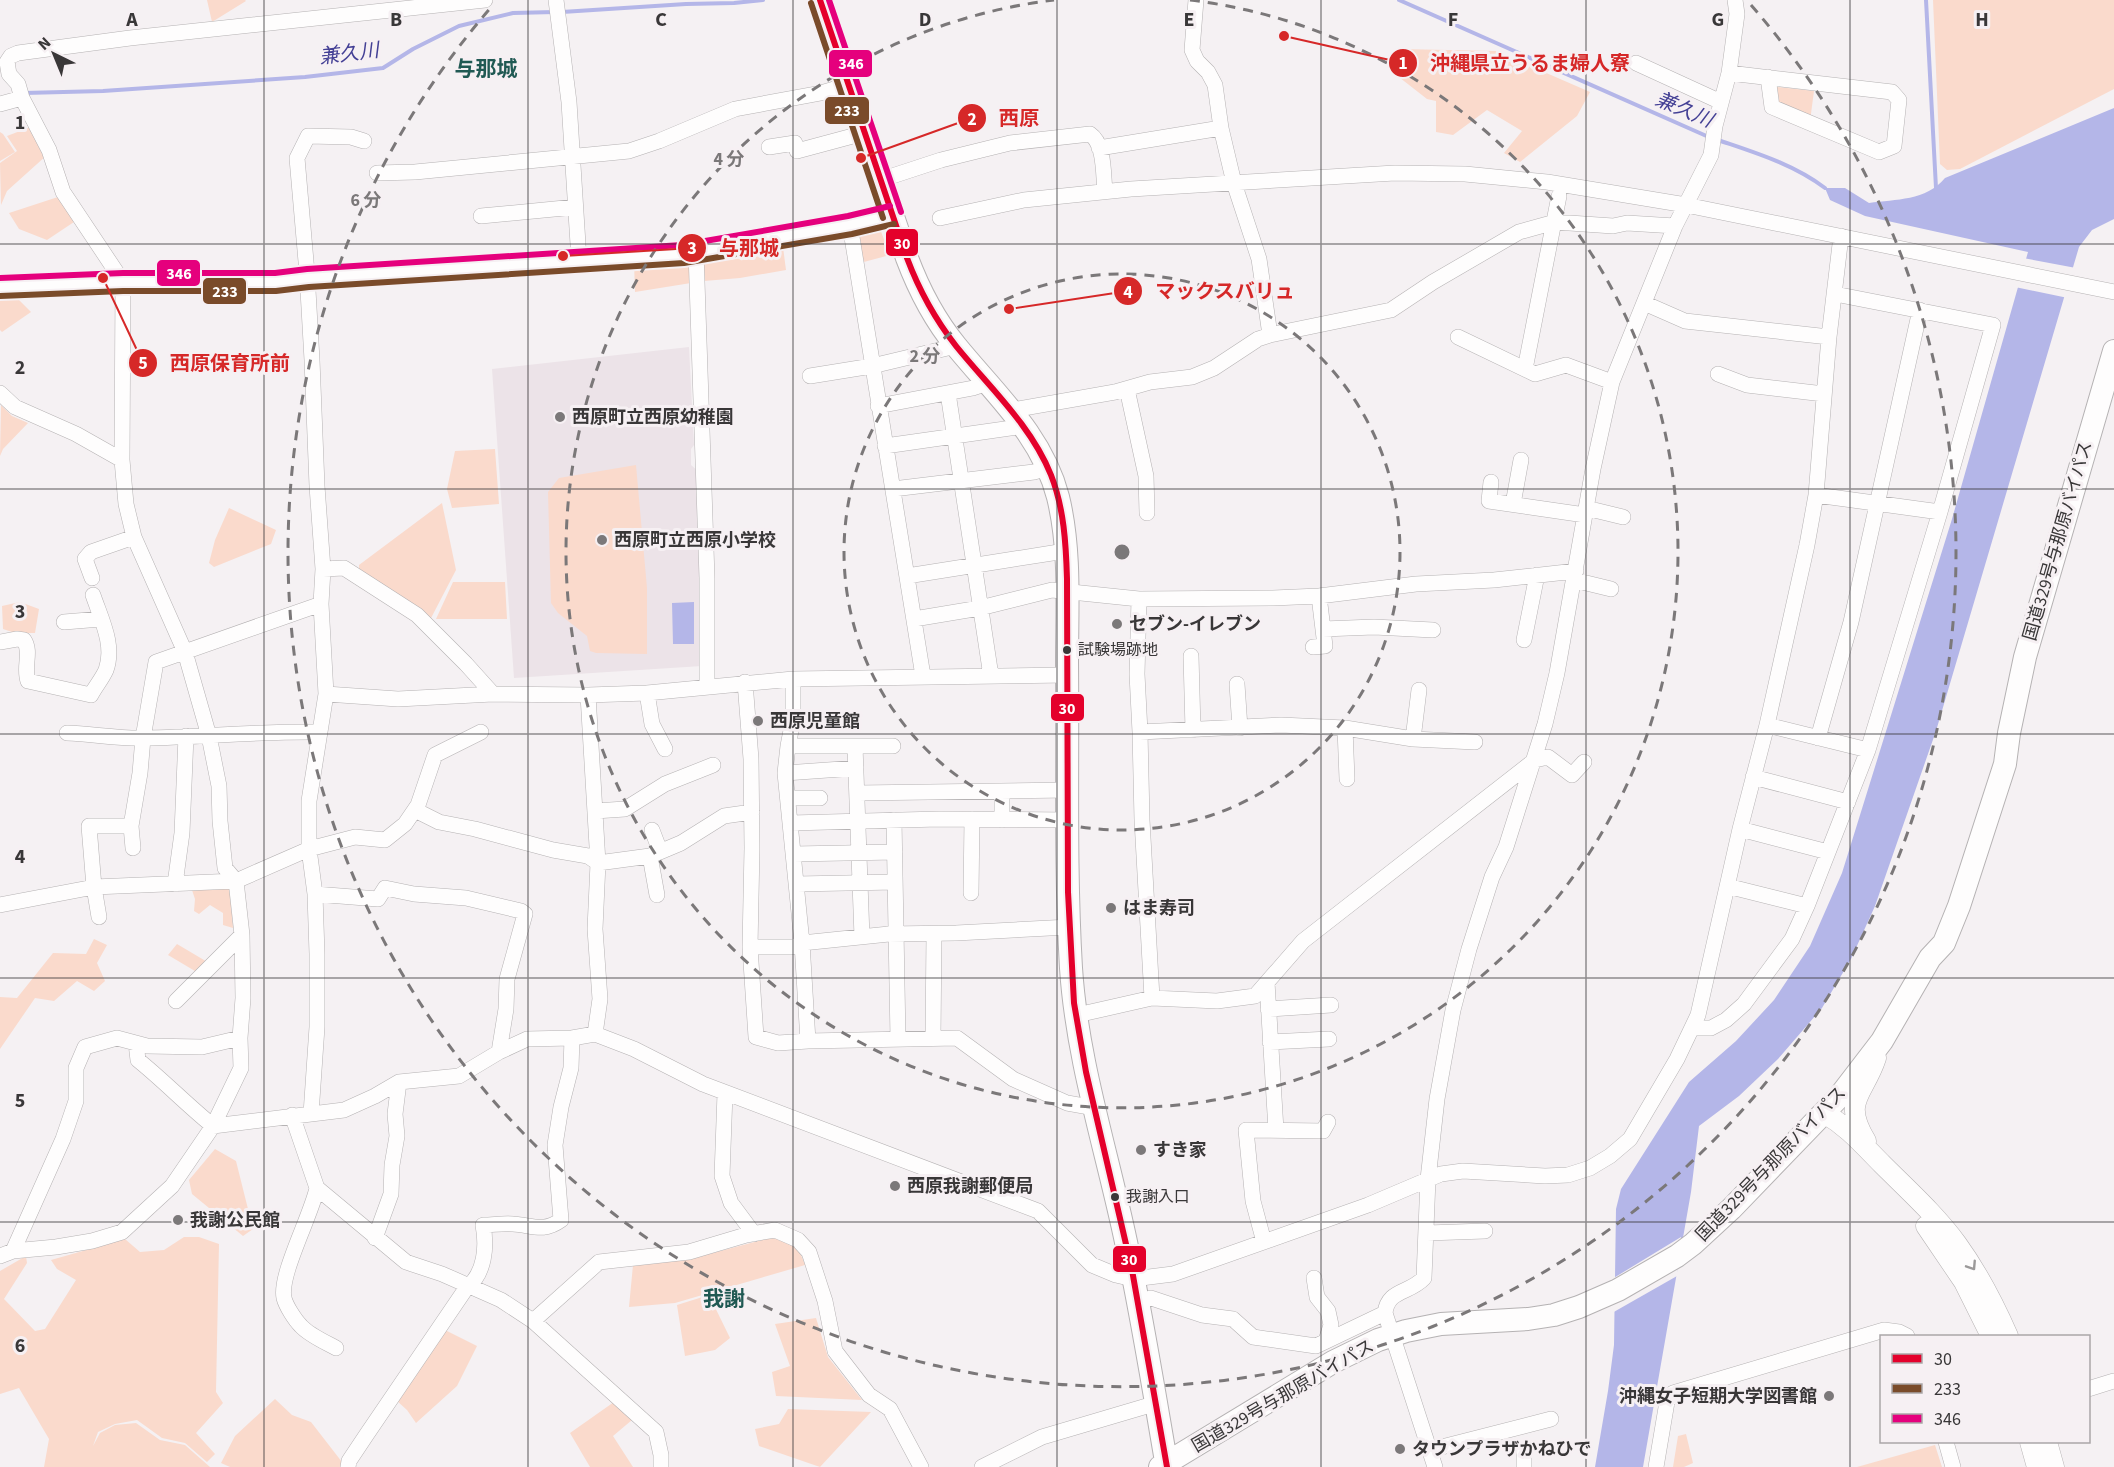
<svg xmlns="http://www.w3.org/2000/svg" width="2114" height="1467" font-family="'Source Sans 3','Noto Sans JP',sans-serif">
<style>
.built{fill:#ece3e8}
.green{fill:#fadacc}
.water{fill:#b4b6e8}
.pier{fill:#f5f1f3}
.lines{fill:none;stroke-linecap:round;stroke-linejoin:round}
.stream{stroke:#b4b6e8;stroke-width:4}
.minor-casing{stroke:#b5b2b3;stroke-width:16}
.major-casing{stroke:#b5b2b3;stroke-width:21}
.highway-casing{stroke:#b5b2b3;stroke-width:24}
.minor{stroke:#fefdfd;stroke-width:15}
.major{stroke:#fefdfd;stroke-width:20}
.highway{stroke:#fefdfd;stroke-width:22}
.bus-1-casing{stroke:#f6f0f3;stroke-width:10}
.bus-2-casing{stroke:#f6f0f3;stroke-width:10}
.bus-3-casing{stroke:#f6f0f3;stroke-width:10}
.bus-1{stroke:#e4002b;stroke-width:6}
.bus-2{stroke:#7a4b2a;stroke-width:6}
.bus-3{stroke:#e5007d;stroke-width:6}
.oneway{stroke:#9c9a9a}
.grid{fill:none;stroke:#393738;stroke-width:1.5;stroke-opacity:0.55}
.ring{fill:none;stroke:#7b7879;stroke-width:3;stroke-dasharray:10 8}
.poi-dot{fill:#7b7879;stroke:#f6f0f3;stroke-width:2}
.bus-dot{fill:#393738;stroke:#f6f0f3;stroke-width:2}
.labels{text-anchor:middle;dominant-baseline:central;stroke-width:6;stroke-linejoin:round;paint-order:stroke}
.bus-label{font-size:16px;fill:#393738;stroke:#f6f0f3;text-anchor:start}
.poi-label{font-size:18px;font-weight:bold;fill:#393738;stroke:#f6f0f3;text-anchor:start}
.street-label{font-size:18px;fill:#393738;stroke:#f6f0f3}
.water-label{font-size:20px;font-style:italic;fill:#444095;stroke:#f6f0f3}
.quarter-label{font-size:21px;font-weight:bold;fill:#205953;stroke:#f6f0f3}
.grid-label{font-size:20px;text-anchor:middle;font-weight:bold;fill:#393738;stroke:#f6f0f3;stroke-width:6;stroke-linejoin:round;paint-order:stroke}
.centre{fill:#7b7879;stroke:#f6f0f3;stroke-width:3}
.ring-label{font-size:18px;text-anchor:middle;font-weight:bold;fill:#7b7879;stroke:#f6f0f3;stroke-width:6;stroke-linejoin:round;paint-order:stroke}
.leader{fill:none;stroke:#d62828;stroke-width:2}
.callout-dot{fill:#d62828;stroke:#f6f0f3;stroke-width:2}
.mark-label{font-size:18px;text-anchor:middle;font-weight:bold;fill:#fff}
.callout-label{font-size:20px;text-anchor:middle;font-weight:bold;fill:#d62828;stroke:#f6f0f3;stroke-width:6;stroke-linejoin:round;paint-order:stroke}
.line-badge{stroke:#f6f0f3;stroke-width:2}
.badge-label{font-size:16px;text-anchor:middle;font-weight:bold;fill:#fff}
</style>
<rect width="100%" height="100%" fill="#f5f1f3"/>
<path class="built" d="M689 347 694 445 691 449V465L698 471 702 666 514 678 492 369Z"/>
<path class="green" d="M207 0H245L246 1 212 22Z
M1933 0H2114V89L1960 169 1947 170 1940 164Z
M1400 49 1496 51 1590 92 1577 116 1520 162 1504 153 1522 131 1487 110 1453 135 1436 132V101L1427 99 1395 74Z
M1777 87 1814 91 1810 121 1773 103Z
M33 126 47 155 7 191 1 205 0 163 17 151 7 136Z
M0 132 3 134 15 152 0 161Z
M61 196 74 222 47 240 19 229 9 213Z
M880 229 890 255 860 263 854 233Z
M783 247 786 270 740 278 704 281 703 262Z
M677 259 684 264H690L691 283 635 292 634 263Z
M14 295 31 312 2 332 0 330V296Z
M1 405 12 416 28 423 3 449 0 456Z
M495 449 499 504 452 508 447 489 455 451Z
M636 465 647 588V654L596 653 590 651 587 636 558 613 551 603 548 492 559 478Z
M442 503 456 570 430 620 359 572V565Z
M229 508 276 530 271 544 214 567 209 563 215 540Z
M453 582H505L507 619H436Z
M20 602 39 609 35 633H15L3 629 2 606Z
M191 887 230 888 233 928 223 925V913L210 905 199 914 194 911 195 899Z
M94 939 107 945 97 963 105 981 94 991 77 981 54 1001 35 998 0 1049V997L17 998 53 953 86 954Z
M177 944 209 963 200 974 168 955Z
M215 1149 236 1161 253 1229 243 1236 192 1194 189 1180Z
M184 1237H199L219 1244 216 1392 223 1403 196 1433 215 1454 207 1462 185 1443 162 1438 137 1420 115 1424 98 1432 93 1446 100 1433 115 1425 136 1423 160 1440 185 1445 210 1467H44L49 1439 19 1388 0 1394V1271L26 1256 27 1263 4 1299 35 1331 45 1329 76 1280 57 1269 51 1260 125 1239 140 1252 164 1250Z
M770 1238C790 1240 799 1246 805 1265L675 1303 629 1307 633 1265 690 1259Z
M709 1295 730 1338 715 1350 685 1356 677 1305Z
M816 1318 828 1357 862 1400 776 1396 772 1372 790 1366 775 1324Z
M443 1329 477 1346 457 1386 416 1423 407 1410 397 1401Z
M275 1399 292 1415 311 1422 342 1462 341 1467H230L221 1463 235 1436Z
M614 1402 632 1420 613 1436 633 1467H590L570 1433Z
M788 1409 871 1412 820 1467 759 1446 755 1429 779 1424Z
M1686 1434 1693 1463 1684 1467H1673L1678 1436Z
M1935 1445 1942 1467H1857Z"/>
<path class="water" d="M2114 108V219L2092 230 2079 247 1936 731 1875 906 1851 959 1822 1008 1778 1059 1739 1096 1699 1126 1691 1192 1643 1467H1595L1608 1391 1614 1345 1616 1209 1621 1189 1689 1082 1736 1041 1774 1000 1810 946 1842 873 1952 519 2028 252 1865 216 1830 200 1825 188H1845L1869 203C1896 199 1926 201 1945 178Z
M694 602V644H673L672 603Z"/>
<path class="pier" d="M2023 258 2076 268 2068 298 2015 287Z
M1681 1237 1677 1276 1612 1313V1279Z"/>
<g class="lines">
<path class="stream" d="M1399 0 1711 138
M1926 0 1936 188
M562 12 686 4 734 3 763 0
M24 93 103 91 305 77 383 68 413 49 459 26 513 13 555 12
M1718 140C1756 153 1793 164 1825 188"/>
<defs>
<path id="minor" d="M556 0 569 102 579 260
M1196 0 1192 50 1197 61 1208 72 1215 85 1221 128 1234 183 1259 259 1270 335
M1636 63 1721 102
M1729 73 1892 92 1899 100 1894 146 1879 152 1772 107 1768 77
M0 104 22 98
M769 147 795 143 797 151 864 133
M1099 148 1221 128
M377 173 415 172 629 151 659 141 735 109 821 93 848 85
M880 180 941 160 1010 143 1090 134C1105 144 1103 174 1105 191
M481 216 575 207
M940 218 1024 200 1131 189 1395 173 1465 174 1547 182 1686 205 2114 292
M850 225 923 676
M696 252 707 578V687
M0 287 123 282H276L308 278 683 254 850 225 892 215
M1644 303 1685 321 1829 337
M1458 337 1535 374 1566 365 1612 382
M1525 369 1559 196
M1718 374 1747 385 1824 394
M810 376 872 366 956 346
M1127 389 1146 476 1147 513
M0 393 15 407 76 434 122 460
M948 393 991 676
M878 406 973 388 988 383
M1012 410 1115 392 1150 382 1192 377 1214 368 1258 339 1270 335 1391 310 1433 282 1519 232 1555 222 1613 226 1627 223 1675 226
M885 446 1025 426
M1491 482 1489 501 1585 515
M893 489 1034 472 1048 468
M1816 495 1940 512
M1513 504 1521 460
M1586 508 1623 517
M323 569 344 568 417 615 466 664 493 694
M907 576 1065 551
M92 578 85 559 91 552 134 537
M1574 580 1611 589
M1139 599 1137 674 1140 732 1281 725 1345 728 1413 739 1475 742
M914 619 980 608 1052 590 1139 599 1273 598 1319 596 1416 584 1494 580 1576 571
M64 622 101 619
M1323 629 1374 627 1433 630
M1524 640 1537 575
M0 642 17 639 24 640C32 652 23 667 28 681L91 695C95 687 102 679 106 670 115 645 101 619 93 595
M1313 647 1325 646 1319 596
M1191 656 1193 730
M793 679V720L788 746 785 773 802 943 889 934 956 933 1069 927
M745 682 751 759 752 848 750 947 756 1037 778 1043 808 1041 957 1038 1013 1079 1067 1103 1095 1108
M1237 684 1240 728
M647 693 652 724 665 749
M326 694 398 699 493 694 588 695 647 693 793 679 1067 675
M588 695 598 863 595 929 600 999 595 1034
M1767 725 1868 750
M1345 728 1347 779
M1140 732 1142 820 1152 998
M67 733C93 734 120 739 145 738 204 737 262 731 320 732
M1818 738 1851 622 1920 310
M1413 739 1419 690
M788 746H893
M855 746 862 937
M785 773 856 768
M1753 777 1848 802
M1002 791V820
M858 793 1068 790
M788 798H820
M415 810 439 822 475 829 553 850 588 856 598 863 650 856 681 843 724 816 752 812
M595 811 625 809 665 784 713 765
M894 820 898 1039
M791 823 939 819 1068 820
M1740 829 1828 852
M652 830 660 851
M133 848 131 826 140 773 143 738 156 662 321 604
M794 854 895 852
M650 856 657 895
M175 884 182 833 186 736
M797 884 895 882
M1727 886 1807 906
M971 893 972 819
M315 894 378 899 385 888 414 894 466 898 521 911 525 914 507 979 506 1009 499 1052
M0 905 94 887 236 881 309 849 355 837 385 840 405 824 418 805 435 755 481 732
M99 917 94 887 89 826H131
M750 947H793L802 943 808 1041
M1267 982 1276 1130
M176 1001 242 935
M1268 1009 1331 1005
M1077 1015 1152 998 1217 1001 1255 996 1303 941 1535 760 1548 757 1572 775 1584 762
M1692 1028H1711L1726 1020 1744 1004 1792 939 1807 906 1868 750 1940 512 1993 325 1835 294
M933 1038 934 934
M1270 1042 1329 1039
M136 1043 138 1060C164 1081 187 1105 213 1126L344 1110 375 1096 399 1082 459 1076 499 1052 527 1039 572 1038 595 1034 634 1049 703 1084 1038 1211 1092 1265 1116 1275 1133 1279 1173 1274 1368 1205 1441 1174 1463 1171 1545 1176 1568 1175 1590 1168 1610 1156 1630 1139 1677 1059 1698 1015 1740 829 1767 725 1807 545 1816 495 1829 337 1841 236
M725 1093 722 1176 731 1203 754 1234
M311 1114 317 1027V954L315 894 309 849V801L326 694 321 604 323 569 317 486 312 360 307 273 297 158 308 136 351 137 364 141
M292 1115 317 1188 406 1262 442 1274 501 1300 533 1321 656 1432 661 1455V1467
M317 1188C311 1216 279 1275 284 1298 286 1306 295 1320 301 1326 309 1335 325 1342 336 1348
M1427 1233 1485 1231
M375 1238 391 1194 392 1165 397 1136 395 1114 399 1082
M1264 1242 1253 1201 1246 1130 1323 1131 1328 1122
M13 1251 63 1139 76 1101V1068L85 1047 117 1038 147 1046 202 1047 240 1038
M0 1256 13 1251 56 1247 92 1241 122 1232 172 1186 213 1126 241 1068 240 1038 243 998 242 935 236 881 225 868 220 821 219 786 209 736 185 652 134 537 126 504 122 460 123 282 63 192 49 150 22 98 18 84 9 74 7 62 11 56 18 53 130 38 485 0
M1314 1278 1317 1297 1328 1311 1331 1325 1326 1341
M1138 1301 1151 1298 1202 1315 1233 1319 1253 1337 1316 1346 1385 1313
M533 1321 599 1262 689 1252 746 1235 775 1230 798 1240 809 1252 825 1301 835 1351 869 1395 890 1409 921 1467
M2088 1389 2114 1381
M1946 1442 1953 1467
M1430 1450 1551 1419
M348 1467 349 1461 367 1434 467 1287C485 1274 487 1246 483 1225 493 1225 503 1223 513 1224 532 1225 543 1233 561 1220L555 1145 561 1107 571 1068 572 1038
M982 1467 1042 1437 1157 1403
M1435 1467 1385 1313C1388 1289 1409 1294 1424 1278L1428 1179 1437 1099 1453 1010 1469 949 1492 877 1506 847 1545 724 1557 673 1593 469 1612 382 1675 226 1711 155 1715 126 1729 73 1737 14 1735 0
M1524 1467V1452
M1656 1467 1667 1402 1673 1393 1884 1330 1899 1332 1907 1336"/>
<path id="major" d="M1824 1113C1848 1127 1863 1145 1882 1164 1908 1190 1936 1215 1957 1244 1978 1273 1994 1304 2008 1336
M1866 1141C1841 1100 1864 1095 1876 1058
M1926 1226 1964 1282 1991 1336
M2030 1442 2037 1467
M2047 1442 2054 1467"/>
<path id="highway" d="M820 0 907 258C919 290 934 319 956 346 995 394 1042 435 1058 497 1071 550 1067 608 1067 662 1068 764 1065 866 1071 968 1077 1061 1107 1151 1126 1242 1142 1316 1154 1392 1167 1467
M1160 1467 1333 1362 1378 1340 1406 1331 1441 1324 1528 1319 1554 1315 1579 1307 1618 1290 1677 1256 1693 1244 1731 1209 1839 1097 1882 1041 1930 958 1944 943 1959 906 2005 764 2009 733 2025 657 2114 351"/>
</defs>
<use href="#minor" class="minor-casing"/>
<use href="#major" class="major-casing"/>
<use href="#highway" class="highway-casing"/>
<use href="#minor" class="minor"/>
<use href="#major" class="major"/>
<use href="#highway" class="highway"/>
<defs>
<path id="bus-1" d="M820 0 907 258C919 290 935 319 956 346 989 387 1031 425 1051 475 1064 508 1066 544 1067 579L1068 892 1074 1003 1086 1072 1132 1270 1167 1467"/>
<path id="bus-2" d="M811 3 883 218
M0 296 123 291H276L309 287 684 263 852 234 894 224"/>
<path id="bus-3" d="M829 0 901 212
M0 278 123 273H275L307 269 682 245 848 216 890 206"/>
</defs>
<use href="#bus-1" class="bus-1-casing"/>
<use href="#bus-2" class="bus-2-casing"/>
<use href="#bus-3" class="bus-3-casing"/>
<use href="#bus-1" class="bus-1"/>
<use href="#bus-2" class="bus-2"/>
<use href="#bus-3" class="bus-3"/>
</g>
<defs><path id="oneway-chevron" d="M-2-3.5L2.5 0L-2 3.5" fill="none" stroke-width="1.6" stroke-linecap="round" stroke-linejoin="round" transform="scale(1.5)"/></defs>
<use class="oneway" href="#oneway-chevron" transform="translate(1972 1266) rotate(57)"/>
<path class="grid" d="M264 0V1467M528 0V1467M793 0V1467M1057 0V1467M1321 0V1467M1586 0V1467M1850 0V1467M0 244H2114M0 489H2114M0 734H2114M0 978H2114M0 1222H2114"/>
<g class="ring">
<circle cx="1122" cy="552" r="278"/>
<path d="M1190 0A556 556 0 1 1 1054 0"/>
<path d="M1751 5A834 834 0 1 1 493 5"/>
</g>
<g class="poi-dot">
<circle cx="560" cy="417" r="6"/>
<circle cx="602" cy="540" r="6"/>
<circle cx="1117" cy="624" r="6"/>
<circle cx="758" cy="721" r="6"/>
<circle cx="1111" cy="908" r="6"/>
<circle cx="1141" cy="1150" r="6"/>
<circle cx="895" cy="1186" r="6"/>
<circle cx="178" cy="1220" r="6"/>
<circle cx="1829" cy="1396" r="6"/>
<circle cx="1400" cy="1449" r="6"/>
</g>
<g class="bus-dot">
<circle cx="1067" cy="650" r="5"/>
<circle cx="1115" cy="1197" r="5"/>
</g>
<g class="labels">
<g class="bus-label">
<text x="1078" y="650">試験場跡地</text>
<text x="1126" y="1197">我謝入口</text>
</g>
<g class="poi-label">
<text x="572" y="417">西原町立西原幼稚園</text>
<text x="614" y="540">西原町立西原小学校</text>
<text x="1129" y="624">セブン-イレブン</text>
<text x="770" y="721">西原児童館</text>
<text x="1123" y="908">はま寿司</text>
<text x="1153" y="1150">すき家</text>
<text x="907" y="1186">西原我謝郵便局</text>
<text x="190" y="1220">我謝公民館</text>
<text x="1817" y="1396" text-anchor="end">沖縄女子短期大学図書館</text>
<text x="1412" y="1449">タウンプラザかねひで</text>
</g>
<g class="street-label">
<text transform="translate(2058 541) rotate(-74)">国道329号与那原バイパス</text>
<text transform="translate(1771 1164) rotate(-46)">国道329号与那原バイパス</text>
<text transform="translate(1283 1396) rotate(-30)">国道329号与那原バイパス</text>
</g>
<g class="water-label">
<text transform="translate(349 54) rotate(-7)">兼久川</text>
<text transform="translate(1684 110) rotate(23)">兼久川</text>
</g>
<g class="quarter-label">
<text x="486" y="69">与那城</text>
<text x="724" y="1299">我謝</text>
</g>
</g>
<g class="grid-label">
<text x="132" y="26">A</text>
<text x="396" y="26">B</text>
<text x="661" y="26">C</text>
<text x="925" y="26">D</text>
<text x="1189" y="26">E</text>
<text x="1453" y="26">F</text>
<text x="1718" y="26">G</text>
<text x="1982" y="26">H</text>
<text x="20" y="129">1</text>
<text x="20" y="374">2</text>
<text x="20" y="618">3</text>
<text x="20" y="863">4</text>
<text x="20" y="1107">5</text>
<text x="20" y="1352">6</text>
</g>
<circle cx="1122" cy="552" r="9" class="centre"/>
<g class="ring-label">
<text x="729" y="165">4 分</text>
<text x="366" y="206">6 分</text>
<text x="925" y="362">2 分</text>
</g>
<path class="leader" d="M1284 36L1403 63M861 158L972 118M563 256L692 248M1009 309L1128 291M103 278L143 363"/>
<g class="callout-dot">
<circle cx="1284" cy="36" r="6"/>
<circle cx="861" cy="158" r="6"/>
<circle cx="563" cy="256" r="6"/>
<circle cx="1009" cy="309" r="6"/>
<circle cx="103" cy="278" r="6"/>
<circle cx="1403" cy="63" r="15"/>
<circle cx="972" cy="118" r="15"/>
<circle cx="692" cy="248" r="15"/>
<circle cx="1128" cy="291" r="15"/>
<circle cx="143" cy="363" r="15"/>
</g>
<g class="mark-label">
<text x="1403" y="69">1</text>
<text x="972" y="125">2</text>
<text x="692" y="254">3</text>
<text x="1128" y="298">4</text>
<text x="143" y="369">5</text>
</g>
<g class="callout-label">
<text x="1530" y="70">沖縄県立うるま婦人寮</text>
<text x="1019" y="125">西原</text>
<text x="749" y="255">与那城</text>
<text x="1225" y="298">マックスバリュ</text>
<text x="230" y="370">西原保育所前</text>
</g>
<g class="line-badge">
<rect x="828" y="49" width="45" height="29" rx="6" fill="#e5007d"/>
<rect x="824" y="96" width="46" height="29" rx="6" fill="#7a4b2a"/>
<rect x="885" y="228" width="34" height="29" rx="6" fill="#e4002b"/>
<rect x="156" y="259" width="45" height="28" rx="6" fill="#e5007d"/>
<rect x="202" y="277" width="45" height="28" rx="6" fill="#7a4b2a"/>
<rect x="1050" y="693" width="35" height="29" rx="6" fill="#e4002b"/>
<rect x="1112" y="1245" width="35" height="28" rx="6" fill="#e4002b"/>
</g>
<g class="badge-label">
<text x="851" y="69">346</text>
<text x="847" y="116">233</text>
<text x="902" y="249">30</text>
<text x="179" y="279">346</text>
<text x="225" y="297">233</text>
<text x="1067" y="714">30</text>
<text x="1129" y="1265">30</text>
</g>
<rect x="1880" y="1335" width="210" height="108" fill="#f6f0f3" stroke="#aaa6a8" stroke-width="1.5"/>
<rect x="1892" y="1354" width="30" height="9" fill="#e4002b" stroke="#aaa6a8" stroke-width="1.5"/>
<text x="1934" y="1365" font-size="18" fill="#393738">30</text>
<rect x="1892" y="1384" width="30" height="9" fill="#7a4b2a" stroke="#aaa6a8" stroke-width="1.5"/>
<text x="1934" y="1395" font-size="18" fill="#393738">233</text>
<rect x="1892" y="1414" width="30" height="9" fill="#e5007d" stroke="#aaa6a8" stroke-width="1.5"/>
<text x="1934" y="1425" font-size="18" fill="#393738">346</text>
<g transform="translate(54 54) rotate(317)" stroke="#f6f0f3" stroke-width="4.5" paint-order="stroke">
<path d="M0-4.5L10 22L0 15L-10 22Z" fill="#393738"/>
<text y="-9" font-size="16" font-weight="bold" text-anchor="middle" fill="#393738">N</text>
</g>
</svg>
